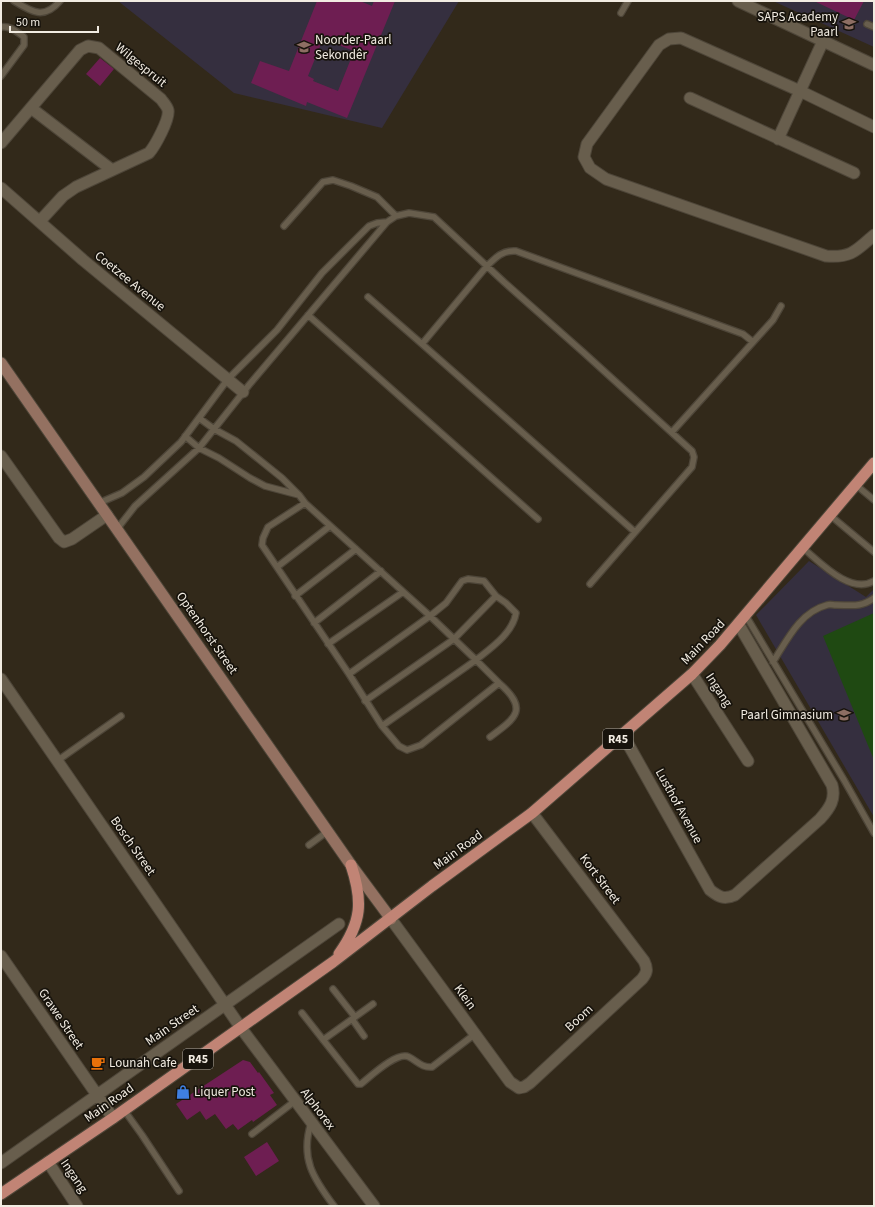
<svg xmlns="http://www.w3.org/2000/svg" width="875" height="1207" font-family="'Source Sans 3',sans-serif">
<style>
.education{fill:#352f3f}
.green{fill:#1f4912}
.building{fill:#6e1e52;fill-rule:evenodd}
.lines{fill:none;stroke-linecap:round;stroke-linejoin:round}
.service-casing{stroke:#4e4639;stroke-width:8}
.minor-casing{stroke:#4e4639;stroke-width:13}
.secondary-casing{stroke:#4e4639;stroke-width:13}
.primary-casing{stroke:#4e4639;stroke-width:13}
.service{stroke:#685e4d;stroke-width:5.5}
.minor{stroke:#685e4d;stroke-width:11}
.secondary{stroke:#947161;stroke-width:11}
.primary{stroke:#c18475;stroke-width:11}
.labels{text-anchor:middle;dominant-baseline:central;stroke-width:3.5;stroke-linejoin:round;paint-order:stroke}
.shield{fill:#17130c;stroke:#b0aba2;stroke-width:1}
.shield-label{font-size:12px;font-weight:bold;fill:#f2ece2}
.poi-label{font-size:13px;fill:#f2ece2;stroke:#17130c;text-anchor:start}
.street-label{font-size:13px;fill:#f2ece2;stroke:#17130c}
</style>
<rect width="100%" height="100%" fill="#32291a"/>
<path class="education" d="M118 1H459L382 128 234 93Z
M773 1H874V47Z
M809 561 866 597 874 589V817L756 615Z"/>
<path class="green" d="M874 613V760L823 636Z"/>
<path class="building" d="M317 1H360L372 6 374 1H395L347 118 307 102 306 106 251 83 260 61 289 71ZM323 39 354 51 338 91 313 81 314 79 308 76Z
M814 1H864L854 20Z
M100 58 114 69 100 86 86 74Z
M243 1060 250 1062 258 1073 259 1072 274 1093 270 1095 277 1105 253 1122 252 1120 238 1130 233 1124 226 1129 215 1114 206 1120 200 1111 187 1120 176 1104Z
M267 1142 279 1161 256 1176 244 1157Z"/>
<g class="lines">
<defs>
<path id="service" d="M14 1C32 12 44 20 60 1
M621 13 628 1
M867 24 874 27
M1 27C9 25 17 32 24 37V45L1 76
M284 226 323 182 333 180 351 186 377 197 396 216
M368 297 422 344
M308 315 538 519
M672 432 773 320 781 306
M185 436 199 448 219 458 250 478 265 486 299 495 282 478 236 441 214 429 199 418
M856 485 874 500
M299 495 305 503 430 616 349 674 262 545 263 538 268 527 305 503
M99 503 122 493 144 477 181 442 228 379 277 330 322 273 369 226 377 223 387 222
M831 516 874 552
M117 529 135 506 199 448 249 385 387 222 396 216 409 213 434 217 504 282 583 352 692 451 694 457 692 467 590 584
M635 532 422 344 487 266C496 257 503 250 516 251L743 334 753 342
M803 548C820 562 850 595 874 581
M277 567 330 526
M468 579 484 581 496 596 506 603 516 613C513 633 491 648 476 660L430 616 446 603 462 581Z
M295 596 356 549
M746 616 844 780 874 833
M314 623 381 571
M328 644 403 592
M773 662C787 640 800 612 827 605 830 604 833 605 836 605 852 605 860 608 874 598
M349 674 382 726 476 660 499 683 421 745 407 750 399 746 382 726
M365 701 454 639 496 596
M490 737C516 718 529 709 499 683
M57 761 121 716
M309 845 328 831
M333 989 355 1017
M302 1013 358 1084H361C371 1076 397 1051 409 1057 417 1061 422 1068 432 1067L475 1034
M352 1019 364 1036
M323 1040 373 1004
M124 1110 142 1135 179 1191
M311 1123C300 1158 313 1178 334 1206
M252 1134 295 1101"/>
<path id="minor" d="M738 1 874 65
M690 98 854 173
M31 108 112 170
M874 127 800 91 681 38 669 39 659 45 587 144 584 157 590 168 606 179 826 256C851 258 856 251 874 235
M778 139 823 41
M1 143 80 50 88 46 99 48 161 99C163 102 167 106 168 110 170 119 155 146 149 153L76 187 63 196 40 221
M1 188 83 260 243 392
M1 456 59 538 64 542 72 539 107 515
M692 674 748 761
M1 679 241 1028 374 1206
M623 735 710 890C719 897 724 900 735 895L820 819C830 808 836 799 832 785L739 625
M391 919 510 1082 519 1088 524 1087 530 1083 642 979C647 973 648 969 644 961L532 813
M1 956 113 1118
M48 1162 77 1206
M1 1163 339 924"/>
<path id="secondary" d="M1 363 351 865 391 919"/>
<path id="primary" d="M339 954C362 922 363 901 351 865
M1 1194 113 1118 333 962 432 886 532 813 692 674 720 645 874 463"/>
</defs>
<use href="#service" class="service-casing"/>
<use href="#minor" class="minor-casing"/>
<use href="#secondary" class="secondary-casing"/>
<use href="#primary" class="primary-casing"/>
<use href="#service" class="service"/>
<use href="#minor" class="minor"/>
<use href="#secondary" class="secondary"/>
<use href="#primary" class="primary"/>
</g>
<defs>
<symbol id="university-bare" viewBox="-9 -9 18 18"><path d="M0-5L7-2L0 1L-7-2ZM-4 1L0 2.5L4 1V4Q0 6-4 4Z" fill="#8d6e63" stroke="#17130c" stroke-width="2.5" paint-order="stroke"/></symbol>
<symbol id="school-bare" viewBox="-9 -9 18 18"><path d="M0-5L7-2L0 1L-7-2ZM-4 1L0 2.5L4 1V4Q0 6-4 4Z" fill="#8d6e63" stroke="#17130c" stroke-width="2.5" paint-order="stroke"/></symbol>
<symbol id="cafe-bare" viewBox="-9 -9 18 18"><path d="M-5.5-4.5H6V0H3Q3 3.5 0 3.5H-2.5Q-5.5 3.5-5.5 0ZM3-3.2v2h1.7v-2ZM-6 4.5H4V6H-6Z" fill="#e8710a" stroke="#17130c" stroke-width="2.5" paint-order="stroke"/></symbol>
<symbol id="shop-bare" viewBox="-9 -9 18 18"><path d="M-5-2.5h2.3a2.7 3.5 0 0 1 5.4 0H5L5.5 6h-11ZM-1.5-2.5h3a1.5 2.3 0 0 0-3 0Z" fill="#3f7fe0" stroke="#17130c" stroke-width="2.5" paint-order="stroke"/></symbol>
</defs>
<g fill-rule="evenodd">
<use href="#university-bare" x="839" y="14" width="20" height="20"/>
<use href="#school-bare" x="294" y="37" width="20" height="20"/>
<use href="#school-bare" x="834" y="705" width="20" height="20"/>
<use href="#cafe-bare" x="88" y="1053" width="20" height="20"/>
<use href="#shop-bare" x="173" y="1082" width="20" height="20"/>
</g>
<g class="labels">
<g class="shield">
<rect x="603" y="729" width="30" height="20" rx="3"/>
<rect x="183" y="1049" width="30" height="20" rx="3"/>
</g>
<g class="shield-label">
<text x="618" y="739">R45</text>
<text x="198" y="1059">R45</text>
</g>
<g class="poi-label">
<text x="838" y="17" text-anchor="end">SAPS Academy<tspan x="838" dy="15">Paarl</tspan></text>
<text x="315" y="40">Noorder-Paarl<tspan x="315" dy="15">Sekondêr</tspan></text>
<text x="833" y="715" text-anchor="end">Paarl Gimnasium</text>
<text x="109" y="1063">Lounah Cafe</text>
<text x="194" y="1092">Liquer Post</text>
</g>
<g class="street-label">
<text transform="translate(141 65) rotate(39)">Wilgespruit</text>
<text transform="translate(130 281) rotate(39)">Coetzee Avenue</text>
<text transform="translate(207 633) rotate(55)">Optenhorst Street</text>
<text transform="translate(703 642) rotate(-46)">Main Road</text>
<text transform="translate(719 690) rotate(57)">Ingang</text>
<text transform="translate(679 806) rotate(61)">Lusthof Avenue</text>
<text transform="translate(133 846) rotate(55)">Bosch Street</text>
<text transform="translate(458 850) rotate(-36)">Main Road</text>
<text transform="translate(600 879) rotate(53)">Kort Street</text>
<text transform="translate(465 997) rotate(54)">Klein</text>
<text transform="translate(579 1018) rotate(-43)">Boom</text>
<text transform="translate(61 1019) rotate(56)">Grawe Street</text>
<text transform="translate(172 1025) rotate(-35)">Main Street</text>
<text transform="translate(109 1103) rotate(-35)">Main Road</text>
<text transform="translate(318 1109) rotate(53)">Alphorex</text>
<text transform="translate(74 1176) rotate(56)">Ingang</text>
</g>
</g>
<rect width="875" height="1207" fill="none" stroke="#f2ece2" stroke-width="4"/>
<path d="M10 26v6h88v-6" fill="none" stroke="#f2ece2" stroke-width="2"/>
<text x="16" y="26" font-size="12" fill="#f2ece2" stroke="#17130c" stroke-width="3" paint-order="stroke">50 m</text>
</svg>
